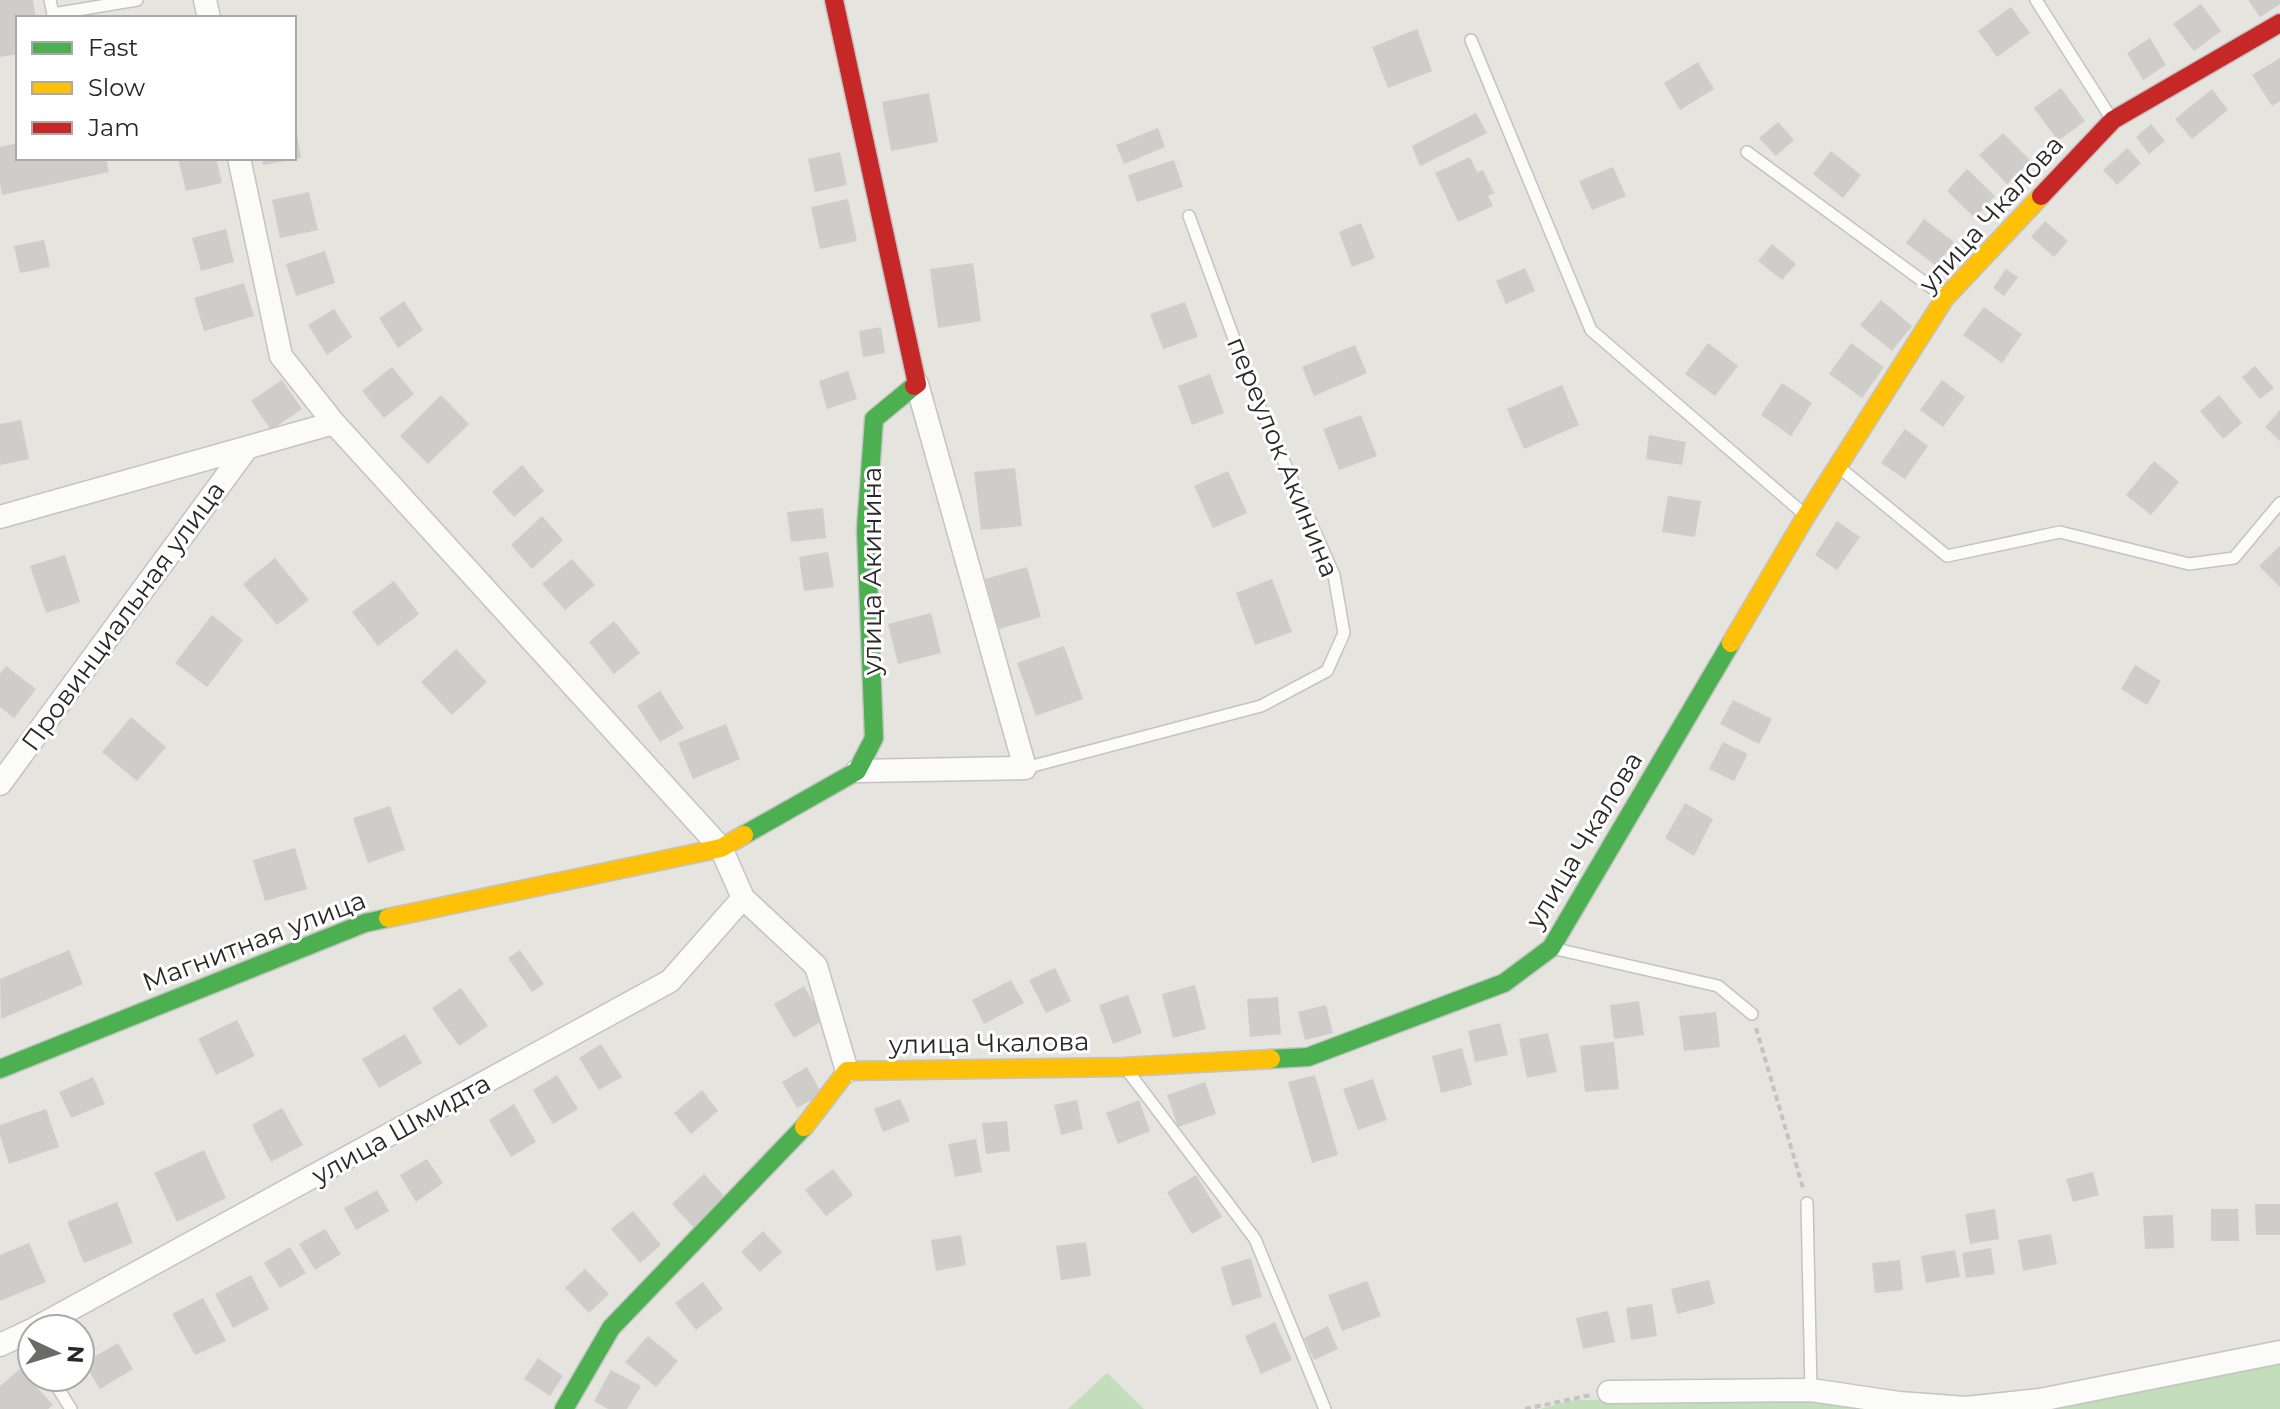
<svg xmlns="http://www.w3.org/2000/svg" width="2280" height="1409" font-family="Montserrat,sans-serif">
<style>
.green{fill:#c3deba}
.building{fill:#cfcdc9}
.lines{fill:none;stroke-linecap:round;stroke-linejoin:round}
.lane-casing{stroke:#c4c3c3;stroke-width:14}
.street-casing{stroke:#c4c3c3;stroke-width:25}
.fast-casing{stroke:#c4c3c3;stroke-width:21}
.slow-casing{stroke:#c4c3c3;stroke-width:21}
.jam-casing{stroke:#c4c3c3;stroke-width:21}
.path{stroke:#c4c3c3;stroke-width:4;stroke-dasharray:6 4;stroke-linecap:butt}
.lane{stroke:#fbfbfa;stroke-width:11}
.street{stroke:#fbfbfa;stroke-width:22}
.fast{stroke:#4caf50;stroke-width:18}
.slow{stroke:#ffc107;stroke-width:18}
.jam{stroke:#c62828;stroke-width:18}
.labels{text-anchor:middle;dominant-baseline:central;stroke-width:6;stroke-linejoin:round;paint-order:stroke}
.street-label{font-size:26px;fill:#282828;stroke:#fff}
</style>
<rect width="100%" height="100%" fill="#e6e4de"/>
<path class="green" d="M2280 1364V1409H2021Z
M1107 1373 1144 1409H1068Z
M1802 1398 1900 1409H1540L1574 1400Z"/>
<path class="building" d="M0 0H33L36 18H18V54L0 57Z
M2248 0H2280V4L2260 17Z
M2201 4 2221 31 2194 51 2173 24Z
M2011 7 2030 33 1997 57 1978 31Z
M1417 29 1432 71 1388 88 1372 47Z
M2150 38 2166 65 2143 80 2127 53Z
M2280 58V101L2272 106 2252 75Z
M1698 62 1714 89 1680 110 1664 83Z
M2061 88 2085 121 2058 141 2034 108Z
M2212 89 2228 110 2192 139 2175 119Z
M929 93 938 142 891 151 882 102Z
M1476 113 1487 133 1420 166 1412 146Z
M1778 122 1794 140 1776 156 1759 138Z
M2151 124 2165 141 2149 154 2136 137Z
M296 128 301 158 294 159V129Z
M1158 128 1165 147 1124 164 1116 145Z
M2003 133 2031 161 2007 184 1979 155Z
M18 143V158H106L109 172 2 195 0 184V147Z
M2127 148 2141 163 2117 185 2103 170Z
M1831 151 1861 175 1843 198 1813 174Z
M840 152 847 185 815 192 808 159Z
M1470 157 1477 172 1483 170 1494 193 1488 196 1493 206 1458 222 1435 173Z
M178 158H216L222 183 186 191Z
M262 158H292V160L263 165Z
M1174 160 1183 187 1137 202 1128 175Z
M1613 167 1626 196 1592 210 1579 181Z
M1967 169 1995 196 1975 218 1947 191Z
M309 192 318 230 280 238 272 200Z
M848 199 857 241 820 249 811 207Z
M1924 219 1954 242 1936 266 1906 243Z
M2045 221 2068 241 2054 257 2031 237Z
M1361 223 1375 258 1352 267 1339 232Z
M226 229 234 262 201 271 192 238Z
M44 240 50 267 20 273 14 246Z
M1772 244 1796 264 1782 280 1758 261Z
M325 251 335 283 296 296 286 264Z
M973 263 981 321 938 328 930 269Z
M1525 268 1535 291 1506 304 1496 281Z
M2006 269 2018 277 2004 296 1993 288Z
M244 283 254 316 204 331 194 298Z
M1881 300 1912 326 1892 351 1860 325Z
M404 301 423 330 398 348 379 318Z
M1185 302 1198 337 1163 349 1150 314Z
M1984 307 2022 334 2002 363 1963 335Z
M334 309 352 337 327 355 308 325Z
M881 327 885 353 863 357 859 331Z
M1708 343 1738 366 1715 396 1685 374Z
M1851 343 1884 367 1862 398 1829 374Z
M1355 345 1367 373 1314 396 1302 367Z
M2255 366 2274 388 2260 399 2242 377Z
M392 367 414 394 384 418 362 391Z
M848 371 857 399 827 409 819 381Z
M1210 374 1224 413 1192 425 1178 386Z
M282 380 302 409 271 430 251 401Z
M1942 380 1965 397 1943 427 1920 410Z
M1782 383 1812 403 1791 436 1761 415Z
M1562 385 1579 425 1524 449 1507 409Z
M441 395 469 424 428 464 400 436Z
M2219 395 2242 423 2223 439 2200 411Z
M2280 410V441L2265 427Z
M1361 415 1377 456 1339 470 1323 429Z
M21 420 29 459 0 465V424Z
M1905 429 1928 446 1905 479 1881 463Z
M1649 435 1686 442 1682 465 1646 459Z
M2154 461 2179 482 2151 515 2126 495Z
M522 465 544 491 514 517 492 492Z
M1015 468 1022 526 981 530 974 472Z
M1228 471 1247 513 1213 528 1194 486Z
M1668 496 1701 501 1695 537 1662 532Z
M823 508 826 538 791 542 787 512Z
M542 516 563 540 532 569 511 545Z
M1837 521 1860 537 1837 570 1815 555Z
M2280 546V587L2259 566Z
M828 552 834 587 804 591 799 557Z
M65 555 80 602 46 613 30 566Z
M275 558 309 600 277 625 243 584Z
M572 559 595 585 565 610 542 584Z
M1027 567 1041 617 999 629 985 579Z
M1272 579 1292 632 1255 645 1236 593Z
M394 581 419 614 378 646 352 612Z
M931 613 941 653 898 664 888 624Z
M212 615 243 640 207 687 175 663Z
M614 621 640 653 614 674 589 642Z
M1064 646 1083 699 1036 716 1017 663Z
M456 649 487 682 452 715 421 682Z
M2135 665 2161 681 2147 705 2121 689Z
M6 666 36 689 14 718 0 707V674Z
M660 691 684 728 660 742 637 706Z
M1733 700 1772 719 1759 744 1720 724Z
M131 717 166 747 137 781 102 752Z
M726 724 740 759 693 779 678 743Z
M1723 742 1748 754 1734 781 1709 769Z
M1685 803 1713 819 1694 856 1665 838Z
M390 806 405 850 368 863 353 818Z
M295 848 307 889 265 901 253 860Z
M69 950 83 984 1 1019 0 979Z
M520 950 544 984 532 992 508 958Z
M1055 968 1071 1001 1046 1013 1029 980Z
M1011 980 1024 1003 984 1024 972 1000Z
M1195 985 1206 1029 1173 1038 1162 994Z
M804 986 824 1020 794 1038 774 1004Z
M461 988 488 1026 459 1046 432 1008Z
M1128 995 1142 1033 1113 1044 1099 1005Z
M1278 997 1281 1034 1250 1037 1247 999Z
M1639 1001 1644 1035 1614 1039 1610 1005Z
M1326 1005 1333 1033 1305 1040 1298 1012Z
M1716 1012 1720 1047 1684 1051 1679 1016Z
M237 1020 255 1056 216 1075 198 1039Z
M1500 1023 1508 1055 1475 1062 1468 1031Z
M1548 1033 1557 1072 1527 1078 1519 1039Z
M405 1034 422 1063 379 1088 362 1059Z
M1614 1042 1619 1089 1585 1092 1580 1046Z
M601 1044 622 1077 599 1090 579 1058Z
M1462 1048 1472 1085 1441 1093 1432 1056Z
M807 1067 822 1094 797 1108 782 1082Z
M557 1075 578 1109 553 1124 533 1090Z
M1315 1075 1338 1155 1312 1163 1288 1082Z
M93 1077 105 1104 71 1118 59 1092Z
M1373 1079 1387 1120 1358 1130 1343 1089Z
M1205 1082 1216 1114 1178 1127 1167 1095Z
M702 1090 718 1111 691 1134 674 1113Z
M900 1099 910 1121 883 1132 874 1109Z
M1077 1100 1083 1129 1061 1135 1054 1105Z
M1139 1100 1150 1131 1118 1144 1106 1113Z
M514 1104 536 1142 511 1157 489 1120Z
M282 1108 303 1145 271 1162 252 1125Z
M46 1109 59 1147 9 1164 0 1135V1125Z
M1007 1121 1010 1151 986 1154 982 1123Z
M976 1139 982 1172 955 1177 948 1144Z
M204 1150 226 1198 177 1222 154 1173Z
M427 1159 443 1183 416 1202 400 1175Z
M833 1169 853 1195 826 1216 805 1190Z
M2093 1172 2099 1195 2073 1202 2066 1179Z
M704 1174 725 1197 693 1227 672 1204Z
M1196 1175 1222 1217 1192 1234 1167 1192Z
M377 1190 389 1211 356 1230 344 1208Z
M117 1202 133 1243 84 1263 67 1222Z
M2255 1204H2280V1235H2256Z
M1995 1209 1999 1239 1970 1244 1965 1214Z
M2211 1209H2238L2239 1241H2211Z
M633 1211 661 1245 640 1263 611 1229Z
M2173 1215 2174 1248 2145 1249 2143 1216Z
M325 1229 341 1254 315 1270 299 1244Z
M763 1231 782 1252 760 1272 741 1252Z
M2051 1234 2057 1264 2023 1271 2018 1240Z
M961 1235 966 1265 936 1271 931 1240Z
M1086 1242 1091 1276 1061 1280 1056 1246Z
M29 1243 46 1282 0 1301V1255Z
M290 1247 306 1273 280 1288 264 1263Z
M1991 1248 1995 1274 1966 1278 1962 1253Z
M1955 1250 1960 1277 1926 1283 1921 1256Z
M1251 1258 1262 1297 1232 1306 1221 1267Z
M1900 1260 1903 1290 1875 1293 1872 1263Z
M585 1269 609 1294 589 1313 565 1288Z
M251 1275 269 1309 233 1328 215 1294Z
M1709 1280 1715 1304 1677 1314 1671 1289Z
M1367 1281 1381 1316 1342 1331 1328 1295Z
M703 1282 723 1309 696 1330 675 1303Z
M203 1298 226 1341 195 1355 172 1314Z
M1652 1304 1657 1336 1631 1340 1626 1308Z
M1608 1311 1615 1342 1583 1349 1576 1318Z
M1275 1322 1292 1360 1261 1374 1245 1336Z
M1328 1326 1338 1349 1314 1360 1304 1338Z
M648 1336 678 1361 656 1387 625 1362Z
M118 1343 133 1369 100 1389 84 1363Z
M538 1358 563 1376 550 1396 524 1379Z
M20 1369 53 1405 48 1409H0V1386Z
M611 1370 641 1386 627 1409H608L594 1401Z"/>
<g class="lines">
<defs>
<path id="lane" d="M50 0 53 14
M2036 0 2111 118
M52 18 53 14 137 0
M1471 40 1591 330 1804 514
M1747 152 1943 296
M1840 468 1947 556 2060 532 2189 564 2234 558 2280 503
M1025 768 1261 706 1327 671 1344 633 1334 575 1255 396 1189 216
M1556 949 1718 986 1752 1014
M1127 1070 1255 1239 1325 1409
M1807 1203 1811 1390
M51 1377 71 1409"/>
<path id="street" d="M205 0 209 18
M239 158 281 356 334 423 721 848 743 898 816 966 847 1071
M0 517 334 423
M857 771 1025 768 917 384
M0 784 247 448
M34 1329 670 981 743 898
M0 1345 32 1330
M1609 1392 1811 1390 1899 1403 1966 1408 2040 1400 2280 1352"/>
<path id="fast" d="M744 835 857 771 874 738 866 529 874 419 914 386
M1271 1059 1308 1057 1504 983 1551 948 1731 643
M0 1069 365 923 388 918
M564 1409 611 1328 804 1127"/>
<path id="slow" d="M1731 643 1806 516 1945 298 2041 196
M388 918 721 848 744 835
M804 1127 847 1071 1124 1067 1271 1059"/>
<path id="jam" d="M834 0 917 384 914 386
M2041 196 2113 120 2280 23"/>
</defs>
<use href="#lane" class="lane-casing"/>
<use href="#street" class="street-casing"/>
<use href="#fast" class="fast-casing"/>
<use href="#slow" class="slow-casing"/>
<use href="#jam" class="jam-casing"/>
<path class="path" d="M1756 1028 1803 1188
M1525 1409 1591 1395"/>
<use href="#lane" class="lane"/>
<use href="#street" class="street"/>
<use href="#fast" class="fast"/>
<use href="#slow" class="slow"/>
<use href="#jam" class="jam"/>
</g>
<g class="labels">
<g class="street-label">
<text transform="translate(1991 214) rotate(-48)">улица Чкалова</text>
<text transform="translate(1283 457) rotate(68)">переулок Акинина</text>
<text transform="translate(872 571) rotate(-90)">улица Акинина</text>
<text transform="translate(123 616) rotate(-54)">Провинциальная улица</text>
<text transform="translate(1584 840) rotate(-59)">улица Чкалова</text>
<text transform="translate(254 941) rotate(-21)">Магнитная улица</text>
<text transform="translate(989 1043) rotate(-1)">улица Чкалова</text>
<text transform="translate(401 1129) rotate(-29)">улица Шмидта</text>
</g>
</g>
<rect x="16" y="16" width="280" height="144" fill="#ffffff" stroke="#a9a9a9" stroke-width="2"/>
<rect x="32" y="42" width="40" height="12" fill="#4caf50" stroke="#a9a9a9" stroke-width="2"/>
<text x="88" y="56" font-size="24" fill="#282828">Fast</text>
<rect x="32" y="82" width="40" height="12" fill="#ffc107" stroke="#a9a9a9" stroke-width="2"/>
<text x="88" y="96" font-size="24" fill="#282828">Slow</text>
<rect x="32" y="122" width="40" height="12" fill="#c62828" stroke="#a9a9a9" stroke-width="2"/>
<text x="88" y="136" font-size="24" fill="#282828">Jam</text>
<g transform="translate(56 1353) rotate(94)"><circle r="38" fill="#ffffff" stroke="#a9a9a9" stroke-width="2"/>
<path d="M0-6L14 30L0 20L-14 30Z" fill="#6a6a68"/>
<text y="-12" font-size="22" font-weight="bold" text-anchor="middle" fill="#282828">N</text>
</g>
</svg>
